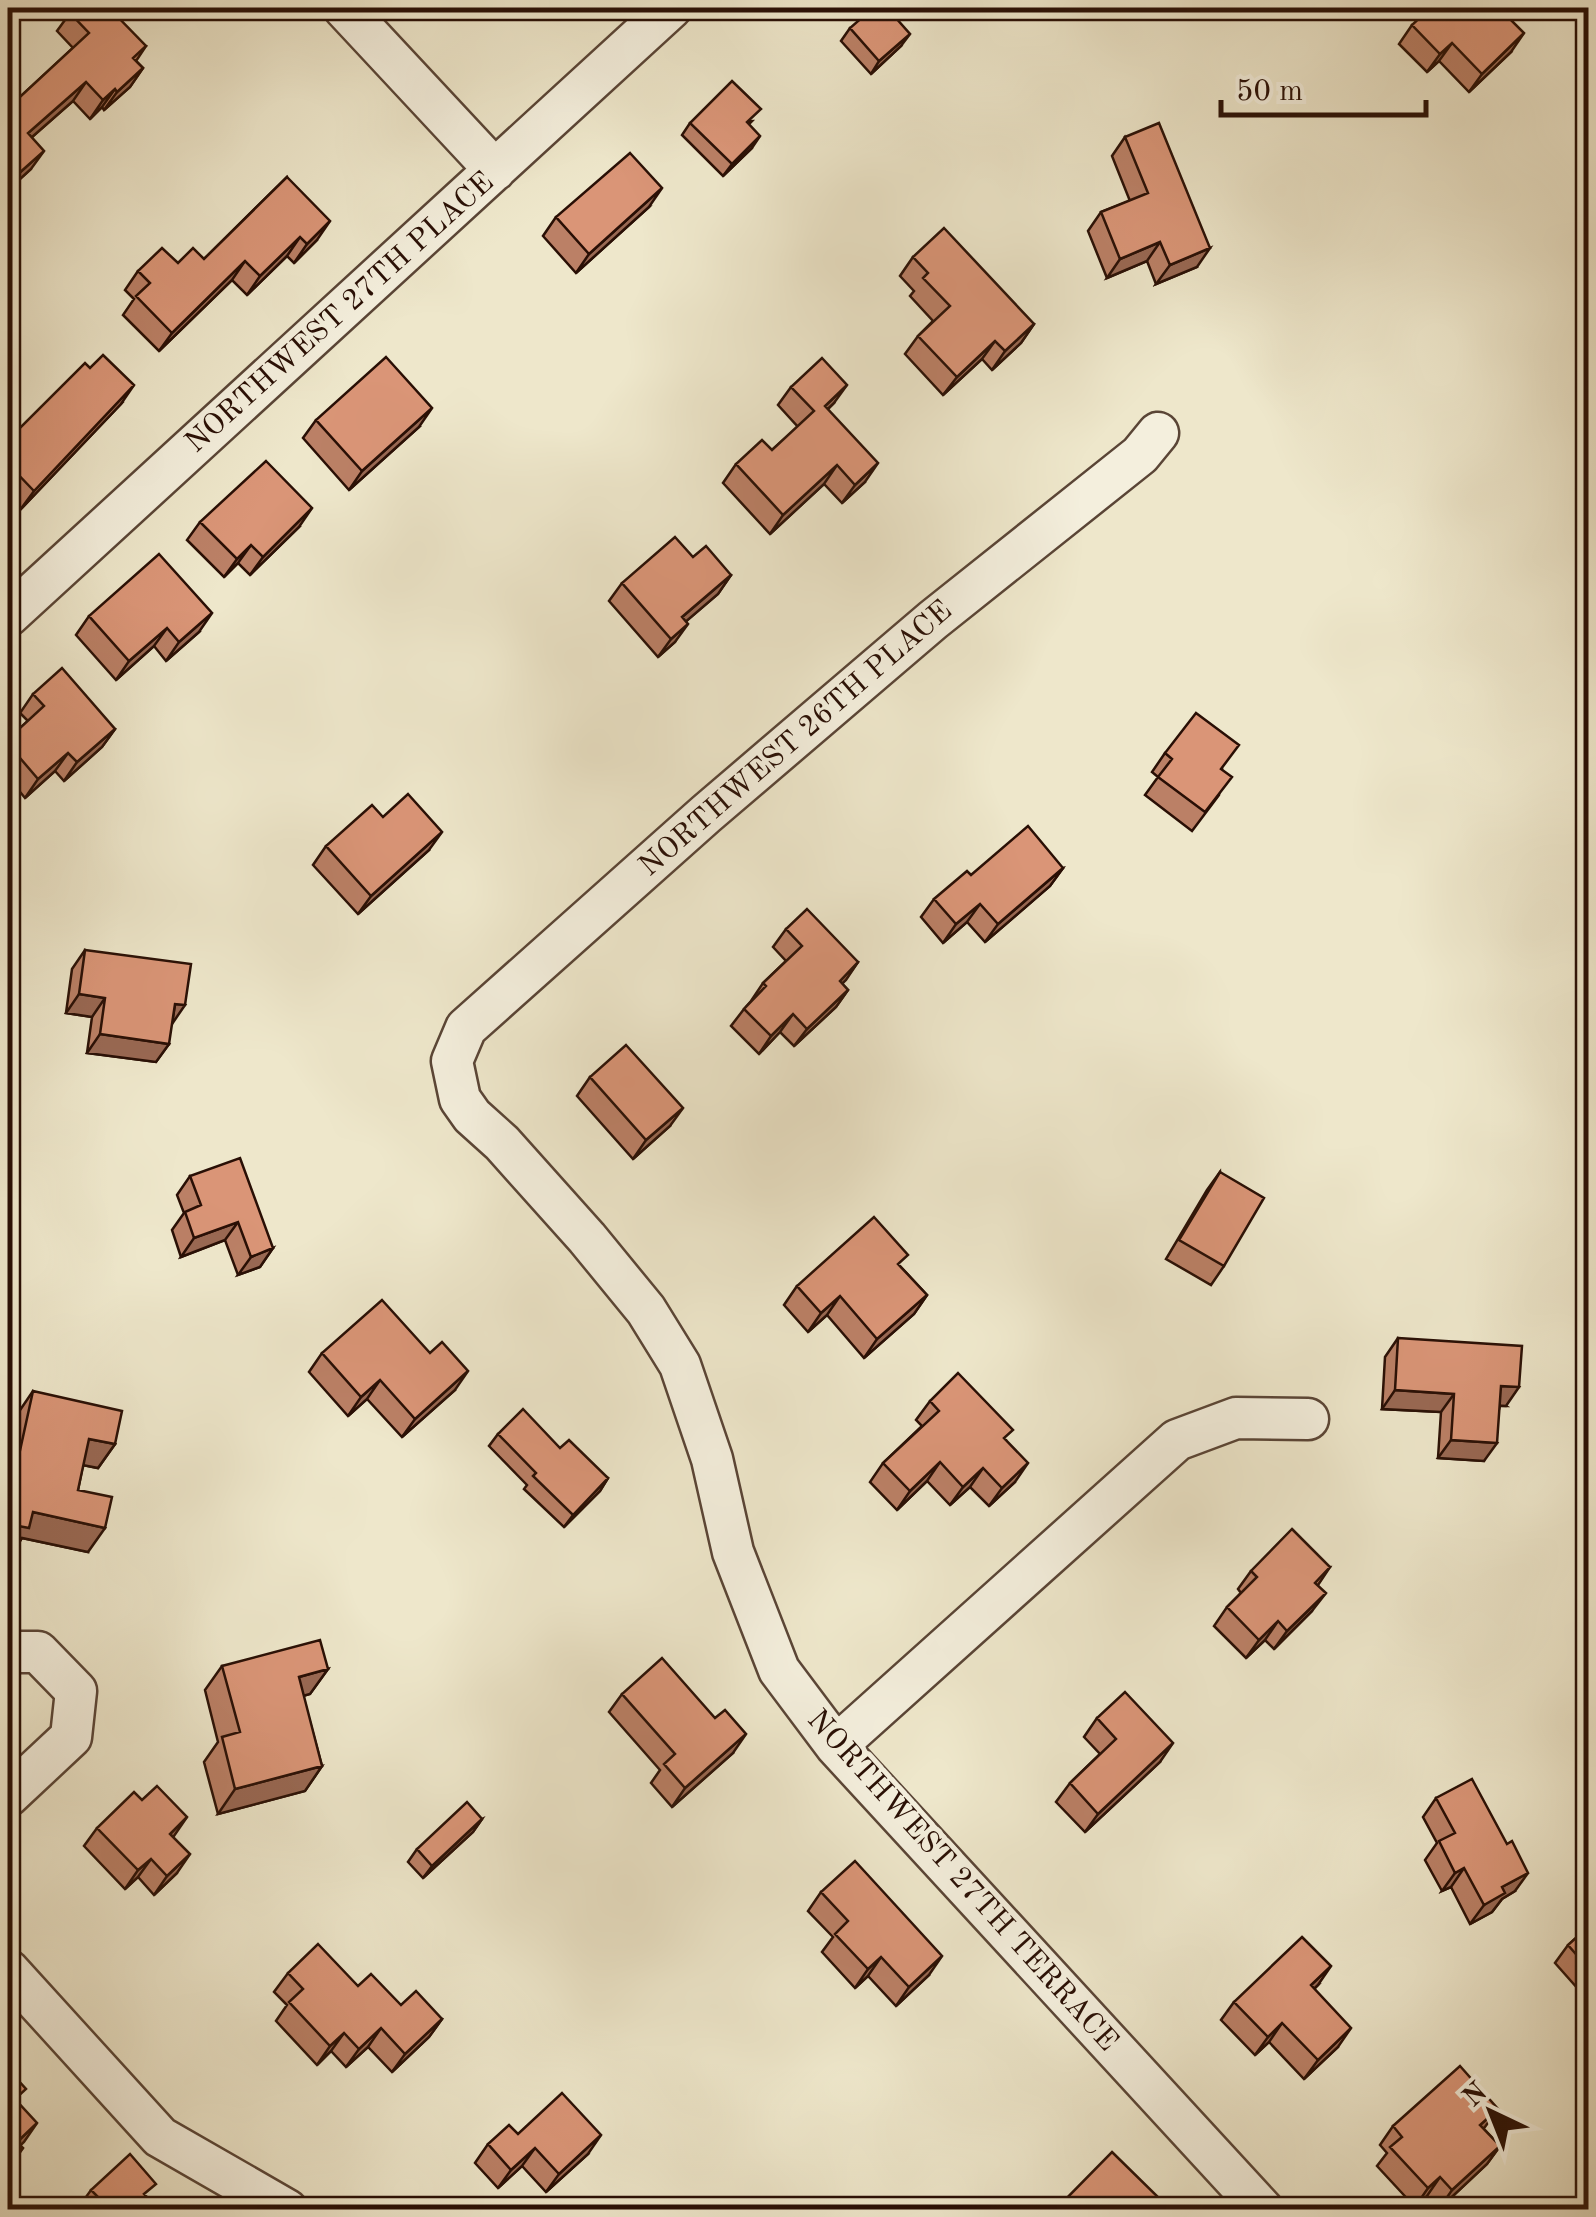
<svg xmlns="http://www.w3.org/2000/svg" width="1596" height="2217" font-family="'Old Standard TT',serif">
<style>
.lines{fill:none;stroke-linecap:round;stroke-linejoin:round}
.minor-casing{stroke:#5a4536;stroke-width:45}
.minor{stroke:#f4efdd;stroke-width:40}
.wall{fill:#bb8066;stroke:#290f05;stroke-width:2.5}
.shaded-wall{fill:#996853;stroke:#290f05;stroke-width:2.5}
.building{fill:#da9577;stroke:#290f05;stroke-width:2.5}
.labels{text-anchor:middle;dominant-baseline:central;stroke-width:10;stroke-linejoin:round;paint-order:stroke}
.street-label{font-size:30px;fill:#290f05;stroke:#f4efdd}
</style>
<rect width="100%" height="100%" fill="#eee7cb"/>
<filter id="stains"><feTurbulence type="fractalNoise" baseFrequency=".002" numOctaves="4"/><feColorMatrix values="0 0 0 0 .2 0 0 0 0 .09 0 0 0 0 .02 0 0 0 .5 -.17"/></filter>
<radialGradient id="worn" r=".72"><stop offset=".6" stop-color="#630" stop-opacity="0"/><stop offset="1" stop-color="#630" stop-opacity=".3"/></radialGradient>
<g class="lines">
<defs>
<path id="minor" d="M344 8 495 170
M1158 433 1140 455 933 620 706 814 466 1028 452 1061 460 1099 472 1116 502 1143 587 1238 646 1310 680 1365 712 1459 733 1552 779 1670 836 1746 1263 2210
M8 616 671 8
M8 1652H38L76 1691 71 1737 8 1796
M836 1746 1177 1440 1236 1418 1308 1419
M8 1970 160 2137 287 2210"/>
</defs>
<use href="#minor" class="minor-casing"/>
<use href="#minor" class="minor"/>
</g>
<path class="wall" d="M143 8H163L153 17Z
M841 8H857L848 16Z
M70 13 146 46 136 61 143 68 130 87 104 110 102 107 90 119 73 101 32 137 31 169 8 190V108L73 48 57 31Z
M1412 25 1511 52 1469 92 1439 61 1427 72 1399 44Z
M850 28 901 46 871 74 841 41Z
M752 121 749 124 752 148 723 176 682 135 690 123Z
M1125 137 1197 267 1156 284 1147 261 1107 278 1088 231 1101 212 1130 201 1112 156Z
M287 177 317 240 294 263 287 256 247 295 232 280 159 351 123 315 134 299 125 290 138 271 204 259Z
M649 207 576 273 543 236 556 217Z
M913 257 1034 324 1021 343 992 370 982 359 943 395 905 354 918 336 933 321 910 296 914 291 900 276Z
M791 387 834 403 828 409 865 482 842 503 824 484 770 534 723 483 736 464 772 450 798 427 778 405Z
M121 404 20 510 8 496V415L20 428Z
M316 420 419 427 349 490 303 438Z
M200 522 299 527 250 575 238 563 224 577 187 540Z
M693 557 731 575 718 594 686 621 675 642 658 657 609 601 622 583Z
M89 616 199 632 166 661 154 646 116 680 76 635Z
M33 694 115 729 102 747 64 781 55 771 25 798 8 777V739L28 721 20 713Z
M1165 753 1222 769 1219 795 1192 831 1145 795 1158 777 1152 772Z
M383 817 429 850 358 914 313 865 326 846Z
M1063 868 1050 886 985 942 967 922 943 943 921 917 934 899Z
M786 929 858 962 842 984 848 990 836 1007 794 1046 780 1032 759 1054 731 1026 744 1009 751 1001 763 983 786 961 773 947Z
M85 950 169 1044 156 1062 87 1053 92 1017 66 1013 72 969Z
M590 1077 670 1126 633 1159 577 1096Z
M1220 1172 1224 1266 1211 1285 1166 1259 1207 1190Z
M190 1176 273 1248 260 1267 238 1275 225 1240 181 1257 172 1230 184 1213 177 1195Z
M900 1266 927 1295 914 1314 864 1358 827 1315 808 1332 784 1305 797 1286Z
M1398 1338 1506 1406H1500L1484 1461 1438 1458 1441 1412 1382 1409 1385 1357Z
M322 1353H430L455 1390 402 1437 367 1399 348 1416 309 1372Z
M33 1391 115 1444 98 1468 83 1465 78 1490 88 1552 22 1538 12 1553 8 1552V1453L16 1416Z
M930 1401 1006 1440 1015 1482 989 1506 970 1487 950 1505 927 1481 897 1510 870 1482 883 1463 922 1426 916 1420Z
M498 1434 560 1448 608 1478 600 1491 564 1527 524 1489 527 1485 489 1446Z
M1330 1567 1318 1585 1312 1611 1274 1649 1265 1640 1246 1658 1214 1626 1227 1607 1241 1593 1238 1589 1251 1571Z
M222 1666 328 1669 310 1694 303 1696 322 1766 305 1791 218 1814 204 1762 218 1742 205 1690Z
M622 1694 733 1753 672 1807 651 1783 660 1770 609 1712Z
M1097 1718 1160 1762 1085 1832 1056 1802 1070 1783 1100 1754 1084 1737Z
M1436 1798 1515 1891 1502 1899 1492 1912 1470 1924 1451 1887 1442 1891 1425 1860 1437 1843 1423 1817Z
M482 1819 473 1832 423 1878 408 1862 417 1849Z
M97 1828 173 1837 177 1873 154 1895 138 1877 125 1889 84 1846Z
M821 1892 929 1975 896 2006 868 1976 855 1988 822 1952 833 1937 808 1911Z
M1588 1927V1982L1579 1990 1555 1963 1568 1945Z
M288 1973 358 1986 401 2005 442 2019 429 2037 392 2072 368 2047 346 2067 331 2051 317 2065 276 2021 287 2005 274 1992Z
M1318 1985 1314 1989 1338 2047 1304 2079 1269 2042 1255 2055 1221 2020 1234 2002Z
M1393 2126 1484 2129 1500 2146 1487 2164 1439 2209 1427 2196 1415 2207 1377 2166 1387 2153 1380 2145Z
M518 2134 588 2154 546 2192 522 2166 498 2188 475 2163 488 2144Z
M91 2190 147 2197 158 2210H79L78 2208Z"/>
<path class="shaded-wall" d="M1524 33 1511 52 1469 92 1482 74Z
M910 34 901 46 871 74 879 61Z
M1452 43 1439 61 1427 72 1440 54Z
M143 68 130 87 104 110 117 92Z
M86 82 73 101 15 152 28 133Z
M115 89 102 107 90 119 103 100Z
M760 136 752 148 723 176 732 164Z
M44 151 31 169 8 190V183Z
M662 188 649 207 576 273 589 254Z
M330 221 317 240 294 263 307 244Z
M300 237 287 256 247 295 260 276Z
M1160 242 1147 261 1107 278 1120 259Z
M1210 248 1197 267 1156 284 1170 265Z
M245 261 232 280 159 351 172 333Z
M1034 324 1021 343 992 370 1005 351Z
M995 341 982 359 943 395 957 377Z
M134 385 121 404 20 510 34 491Z
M847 385 834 403 812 424 825 406Z
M432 408 419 427 349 490 362 471Z
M878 463 865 482 842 503 855 485Z
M837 465 824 484 770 534 783 515Z
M312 508 299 527 250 575 263 557Z
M251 545 238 563 224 577 237 559Z
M731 575 718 594 669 636 682 617Z
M212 613 199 632 166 661 179 642Z
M688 624 675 642 658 657 671 639Z
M167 628 154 646 116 680 129 661Z
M115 729 102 747 64 781 77 762Z
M68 753 55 771 25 798 38 779Z
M442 832 429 850 358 914 371 896Z
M1063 868 1050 886 985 942 998 924Z
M980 904 967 922 943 943 956 924Z
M858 962 846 980 827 998 840 981Z
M848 990 836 1007 794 1046 807 1029Z
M79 994 105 998 92 1017 66 1013Z
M175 1004 185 1005 172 1024Z
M793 1014 780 1032 759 1054 771 1036Z
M100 1034 169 1044 156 1062 87 1053Z
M683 1108 670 1126 633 1159 646 1140Z
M238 1222 225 1240 181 1257 194 1238Z
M273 1248 260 1267 238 1275 251 1257Z
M927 1295 914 1314 864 1358 877 1339Z
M840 1296 827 1315 808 1332 821 1313Z
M468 1371 455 1390 402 1437 415 1419Z
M380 1380 367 1399 348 1416 361 1397Z
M1501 1386 1519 1387 1506 1406 1488 1405Z
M1395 1390 1454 1394 1441 1412 1382 1409Z
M89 1439 115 1444 98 1468 72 1463Z
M1451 1440 1497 1443 1484 1461 1438 1458Z
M940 1462 927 1481 897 1510 910 1491Z
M1028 1463 1015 1482 989 1506 1002 1488Z
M983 1468 970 1487 950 1505 963 1487Z
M608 1478 600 1491 564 1527 573 1515Z
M33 1512 105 1528 88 1552 22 1538 12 1553 8 1552V1524Z
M1326 1593 1312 1611 1274 1649 1287 1631Z
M1278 1621 1265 1640 1246 1658 1259 1640Z
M328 1669 310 1694 281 1702 299 1677Z
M746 1734 733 1753 672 1807 685 1788Z
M1173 1743 1160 1762 1085 1832 1098 1814Z
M322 1766 305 1791 218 1814 235 1789Z
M187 1817 174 1836 157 1852 170 1834Z
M482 1819 473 1832 423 1878 432 1866Z
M190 1854 177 1873 154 1895 167 1876Z
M151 1859 138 1877 125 1889 138 1870Z
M1464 1868 1451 1887 1442 1891 1455 1873Z
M1528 1873 1515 1891 1502 1899 1492 1912 1470 1924 1484 1905 1502 1887Z
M942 1956 929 1975 896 2006 909 1987Z
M881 1957 868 1976 855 1988 868 1969Z
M1331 1966 1318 1985 1298 2004 1311 1985Z
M442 2019 429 2037 392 2072 405 2054Z
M1282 2023 1269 2042 1255 2055 1268 2037Z
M381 2028 368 2047 346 2067 359 2049Z
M1351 2028 1338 2047 1304 2079 1318 2060Z
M344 2033 331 2051 317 2065 330 2046Z
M1498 2109 1485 2127 1467 2144 1480 2125Z
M37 2123 24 2142 8 2157 17 2142Z
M601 2135 588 2154 546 2192 559 2174Z
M1500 2146 1487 2164 1439 2209 1452 2190Z
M23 2148 10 2167 8 2169V2163Z
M535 2148 522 2166 498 2188 511 2170Z
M1440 2177 1427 2196 1415 2207 1428 2188Z"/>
<path class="building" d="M76 8H109L146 46 133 58 143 68 117 92 115 89 103 100 86 82 28 133 44 151 8 183V108L89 33 70 13Z
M873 8H887L910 34 879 61 850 28Z
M1430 8H1499L1524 33 1482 74 1452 43 1440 54 1412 25Z
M732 81 761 109 747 122 760 136 732 164 690 123Z
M1159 123 1210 248 1170 265 1160 242 1120 259 1101 212 1148 193 1125 137Z
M630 153 662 188 589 254 556 217Z
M287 177 330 221 307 244 300 237 260 276 245 261 172 333 136 296 150 283 138 271 162 248 178 263 193 248 204 259Z
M944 228 1034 324 1005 351 995 341 957 377 918 336 950 306 923 278 928 273 913 257Z
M103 355 134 385 34 491 10 466 8 468V415L20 428 85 363 90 368Z
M386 357 432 408 362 471 316 420Z
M822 358 847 385 825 406 878 463 855 485 837 465 783 515 736 464 762 440 772 450 814 411 791 387Z
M266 461 312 508 263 557 251 545 237 559 200 522Z
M675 537 693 557 706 546 731 575 682 617 688 624 671 639 622 583Z
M159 554 212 613 179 642 167 628 129 661 89 616Z
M62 668 115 729 77 762 68 753 38 779 8 744V739L44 706 33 694Z
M1196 713 1239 745 1221 769 1232 777 1205 812 1158 777 1172 759 1165 753Z
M408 794 442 832 371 896 326 846 372 805 383 817Z
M1028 826 1063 868 998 924 980 904 956 924 934 899 967 871 971 875Z
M807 909 858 962 840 981 848 990 807 1029 793 1014 771 1036 744 1009 766 986 763 983 802 946 786 929Z
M85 950 191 964 185 1005 175 1004 169 1044 100 1034 105 998 79 994Z
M626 1045 683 1108 646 1140 590 1077Z
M240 1158 273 1248 251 1257 238 1222 194 1238 185 1212 201 1205 190 1176Z
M1220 1172 1264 1198 1224 1266 1179 1240Z
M874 1217 908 1255 898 1264 927 1295 877 1339 840 1296 821 1313 797 1286Z
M382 1300 430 1353 442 1342 468 1371 415 1419 380 1380 361 1397 322 1353Z
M1398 1338 1522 1346 1519 1387 1501 1386 1497 1443 1451 1440 1454 1394 1395 1390Z
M958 1373 1013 1430 1004 1438 1028 1463 1002 1488 983 1468 963 1487 940 1462 910 1491 883 1463 939 1411 930 1401Z
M33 1391 122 1411 115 1444 89 1439 78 1490 112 1497 105 1528 33 1512 29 1528 8 1524V1477L14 1478Z
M523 1409 560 1448 569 1440 608 1478 573 1515 533 1476 536 1473 498 1434Z
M1292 1529 1330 1567 1315 1583 1326 1593 1287 1631 1278 1621 1259 1640 1227 1607 1257 1577 1251 1571Z
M320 1640 328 1669 299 1677 322 1766 235 1789 222 1737 240 1732 222 1666Z
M662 1658 715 1718 725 1710 746 1734 685 1788 664 1764 675 1754 622 1694Z
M1125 1692 1173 1743 1098 1814 1070 1783 1116 1739 1097 1718Z
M1472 1779 1507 1844 1512 1841 1528 1873 1502 1887 1505 1893 1484 1905 1464 1868 1455 1873 1439 1841 1455 1833 1436 1798Z
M157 1786 187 1817 170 1834 190 1854 167 1876 151 1859 138 1870 97 1828 134 1792 142 1800Z
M467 1802 482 1819 432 1866 417 1849Z
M855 1861 942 1956 909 1987 881 1957 868 1969 835 1934 848 1921 821 1892Z
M1588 1927V1968L1568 1945Z
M1302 1937 1331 1966 1311 1985 1351 2028 1318 2060 1282 2023 1268 2037 1234 2002Z
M318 1944 358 1986 371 1974 401 2005 416 1991 442 2019 405 2054 381 2028 359 2049 344 2033 330 2046 289 2002 303 1989 288 1973Z
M1460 2066 1498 2109 1480 2125 1500 2146 1452 2190 1440 2177 1428 2188 1390 2147 1402 2137 1393 2126Z
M8 2069 26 2089 15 2099 37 2123 17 2142 23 2148 8 2163Z
M562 2093 601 2135 559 2174 535 2148 511 2170 488 2144 509 2125 518 2134Z
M1112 2152 1160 2199 1150 2210H1055Z
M130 2154 156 2184 144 2194 158 2210H87L99 2198 91 2190Z"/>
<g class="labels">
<g class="street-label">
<text transform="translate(340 313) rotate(-42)">NORTHWEST 27TH PLACE</text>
<text transform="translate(796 739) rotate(-41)">NORTHWEST 26TH PLACE</text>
<text transform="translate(962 1881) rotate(48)">NORTHWEST 27TH TERRACE</text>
</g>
</g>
<rect width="1596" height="2217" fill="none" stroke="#eee7cb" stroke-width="40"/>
<rect x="10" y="10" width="1576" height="2197" fill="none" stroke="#290f05" stroke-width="5"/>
<rect x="20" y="20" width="1556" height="2177" fill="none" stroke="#290f05" stroke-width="2.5"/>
<g transform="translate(1491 2112) rotate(317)" stroke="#f4efdd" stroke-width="8" paint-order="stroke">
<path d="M0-8L18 38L0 25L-18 38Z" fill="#290f05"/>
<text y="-15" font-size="28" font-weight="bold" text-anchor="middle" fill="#290f05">N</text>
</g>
<path d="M1221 100v15h205v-15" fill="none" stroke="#290f05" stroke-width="5"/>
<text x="1236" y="100" font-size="30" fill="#290f05" stroke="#f4efdd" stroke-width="8" paint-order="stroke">50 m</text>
<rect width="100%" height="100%" filter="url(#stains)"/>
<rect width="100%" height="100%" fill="url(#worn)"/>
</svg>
